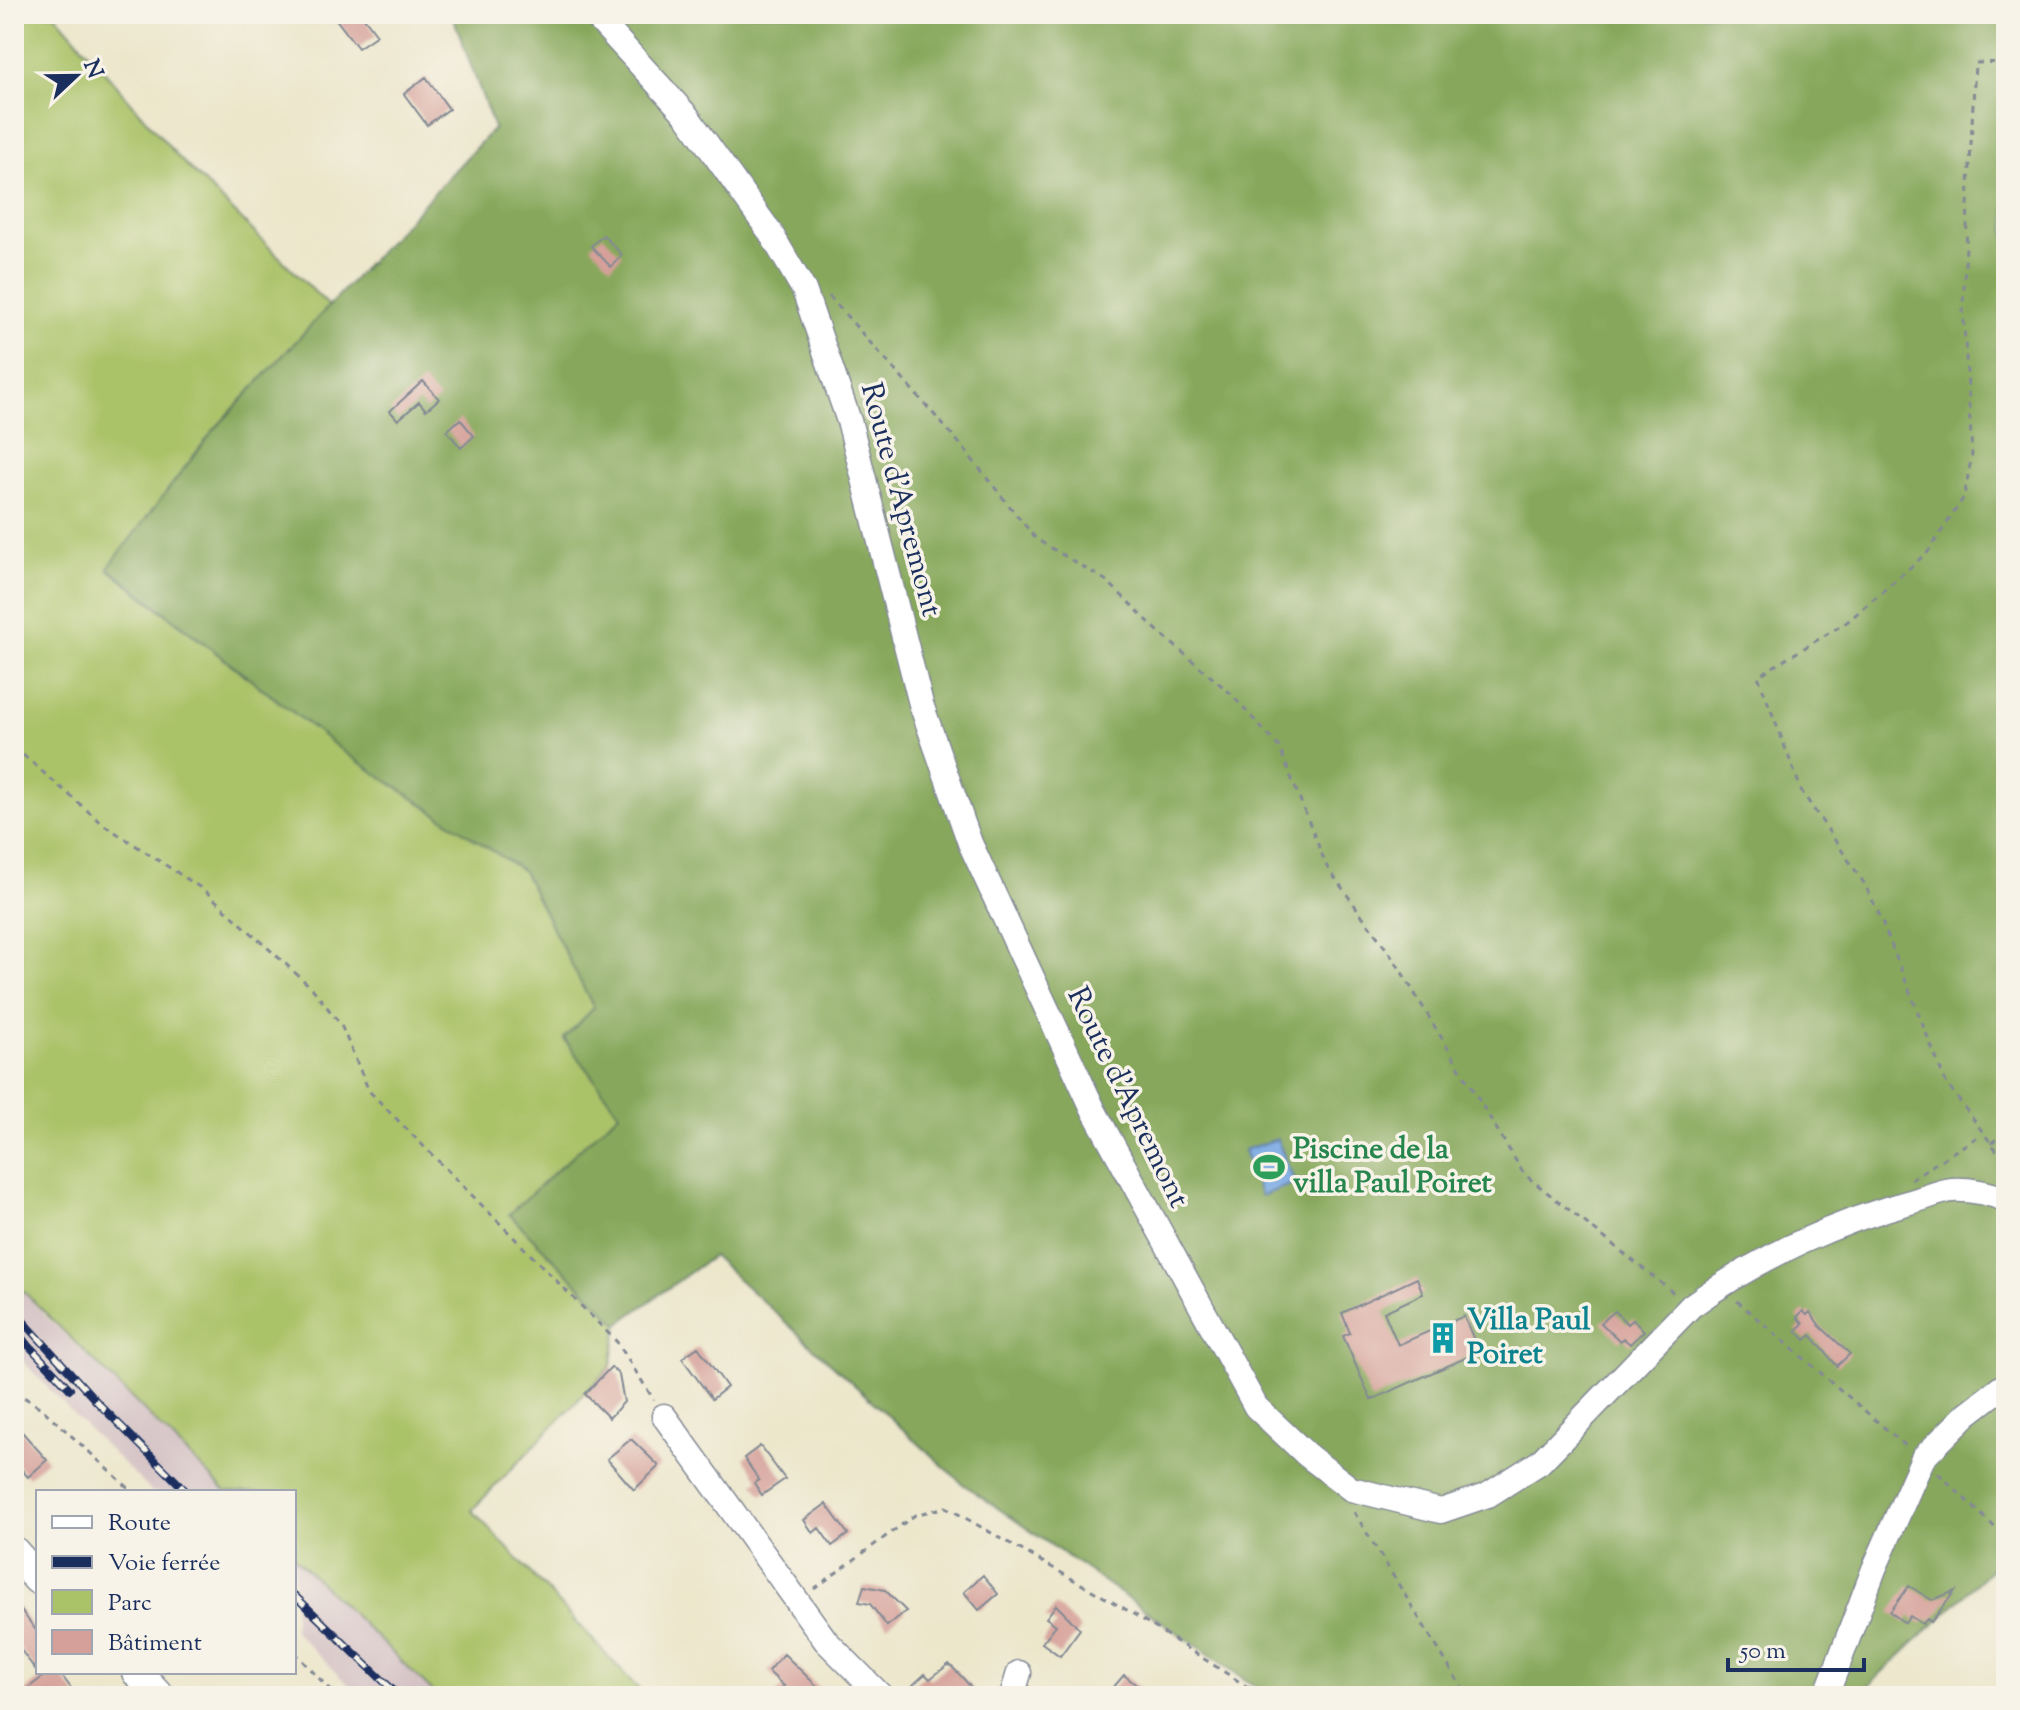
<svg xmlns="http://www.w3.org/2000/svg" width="2020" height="1710" font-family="'Sorts Mill Goudy',serif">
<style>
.industrial{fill:#d2bec2}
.green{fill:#aac268;stroke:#627863;stroke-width:2}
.forest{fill:#87a85c;stroke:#516c5d;stroke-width:2}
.water{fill:#7aaae4;stroke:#4a6ca1;stroke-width:2}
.building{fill:#d5a099}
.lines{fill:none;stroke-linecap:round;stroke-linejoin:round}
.minor-casing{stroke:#848a94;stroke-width:27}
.major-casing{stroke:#848a94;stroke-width:33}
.path{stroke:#848a94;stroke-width:3;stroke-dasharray:6 6;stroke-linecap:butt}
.minor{stroke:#fff;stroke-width:24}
.major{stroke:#fff;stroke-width:30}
.rail-casing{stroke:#1b2f5e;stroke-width:8}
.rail{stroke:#f7f3e8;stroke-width:5;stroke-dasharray:15;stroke-linecap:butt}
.labels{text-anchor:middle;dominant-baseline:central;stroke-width:7;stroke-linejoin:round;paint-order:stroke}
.street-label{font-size:30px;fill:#1b2f5e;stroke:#f7f3e8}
.leisure-label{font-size:30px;font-weight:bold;fill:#27864d;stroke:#f7f3e8;text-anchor:start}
.culture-label{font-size:30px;font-weight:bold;fill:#0d838f;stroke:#f7f3e8;text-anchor:start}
</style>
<rect width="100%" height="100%" fill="#f7f3e8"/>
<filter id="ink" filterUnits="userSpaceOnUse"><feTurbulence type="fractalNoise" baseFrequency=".0125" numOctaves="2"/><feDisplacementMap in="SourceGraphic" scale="16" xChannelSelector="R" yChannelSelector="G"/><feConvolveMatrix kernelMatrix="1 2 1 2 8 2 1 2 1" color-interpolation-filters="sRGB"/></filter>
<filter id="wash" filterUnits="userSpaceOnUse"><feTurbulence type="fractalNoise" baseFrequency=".006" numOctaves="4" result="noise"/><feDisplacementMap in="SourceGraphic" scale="32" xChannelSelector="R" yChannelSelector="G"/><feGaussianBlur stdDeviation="1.8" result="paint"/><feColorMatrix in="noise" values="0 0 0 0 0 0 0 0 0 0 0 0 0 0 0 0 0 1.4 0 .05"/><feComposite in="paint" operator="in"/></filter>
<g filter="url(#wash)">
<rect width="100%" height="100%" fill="#ece6cb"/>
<path class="industrial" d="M14 1282 45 1316 226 1492H152L76 1417 14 1352Z
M294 1557 437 1696H360L294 1631Z"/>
<path class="green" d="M14 14H55L178 157 329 306 213 431 108 569 344 752 523 871 594 1008 564 1039 620 1113 510 1214 618 1324 611 1366 472 1510 645 1696H437L294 1557V1492H226L14 1282Z"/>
<path class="forest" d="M452 14H2006V1555L1858 1696H1269L963 1484 713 1256 618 1324 509 1214 619 1113 564 1038 594 1008 523 871 344 752 108 568 213 431 494 128Z"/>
<path class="water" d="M1277 1139 1295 1183 1261 1196 1244 1150Z"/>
<g id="blocks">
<path class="building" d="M332 14H361L377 35 358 48Z
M426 77 449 109 427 125 404 94Z
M603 235 622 255 611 267 591 246Z
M423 381 439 399 426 410 419 402 398 420 390 411Z
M460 419 474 436 461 448 447 431Z
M1417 1278 1423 1294 1384 1312 1398 1345 1464 1316 1479 1352 1371 1400 1343 1336 1350 1333 1342 1313Z
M1615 1311 1627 1324 1633 1319 1644 1331 1630 1344 1623 1338 1620 1341 1601 1323Z
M1803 1311 1807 1315 1810 1312 1820 1326 1850 1354 1837 1366 1811 1335 1805 1340 1796 1330 1803 1324 1797 1317Z
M698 1347 727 1387 712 1399 682 1358Z
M611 1367 619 1375 624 1402 609 1418 585 1394Z
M14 1423 47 1460 28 1477 14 1461Z
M631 1439 659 1466 634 1490 607 1459Z
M760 1446 785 1479 762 1495 754 1483 759 1480 744 1458Z
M826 1504 848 1534 832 1546 819 1528 813 1533 804 1520Z
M983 1575 998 1594 979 1610 964 1592Z
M864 1586 885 1590 906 1611 887 1626 870 1604 859 1602Z
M1909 1586 1932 1600 1955 1591 1931 1622 1927 1619 1922 1624 1910 1616 1905 1623 1890 1612Z
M14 1601 38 1633V1673L14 1641Z
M1056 1605 1080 1629 1060 1656 1042 1643 1056 1625 1046 1618Z
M784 1654 827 1696H774L784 1686 768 1671Z
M949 1664 962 1677 979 1696H922L913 1685 925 1674 930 1679Z
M49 1672H59L77 1696H18Z
M1124 1675 1150 1696H1106Z"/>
</g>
</g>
<g filter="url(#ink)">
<use href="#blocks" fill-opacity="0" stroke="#848a94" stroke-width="2"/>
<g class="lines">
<defs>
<path id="minor" d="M594 14 687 116 770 232 804 290 850 424 921 704 970 843 1094 1111 1256 1407 1307 1455 1351 1489 1441 1511 1488 1495 1540 1462 1691 1306C1757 1258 1838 1221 1917 1200 1928 1197 1941 1191 1952 1190 1969 1189 1991 1193 2006 1200
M664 1416 826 1641 881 1696
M1012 1696 1019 1673
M1826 1696 1874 1569 1923 1458 1967 1414 2006 1384"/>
<path id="major" d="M14 1552 38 1579
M137 1672 159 1696"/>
</defs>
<use href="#minor" class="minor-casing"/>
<use href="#major" class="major-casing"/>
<path class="path" d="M2006 62 1975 63 1963 307 1972 454 1964 497 1928 552 1847 622 1758 676 1802 792 1864 883 1879 914 1946 1083 2006 1163
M829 296 955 438 1036 539 1107 581 1160 633 1229 692 1279 747 1327 867 1395 961 1524 1174 1675 1294
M14 747 104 825 204 890 312 988 341 1025 369 1091 617 1342 654 1400
M1991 1143 2006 1132
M1911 1179 1982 1134
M1737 1301 1907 1447
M14 1391 41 1408 133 1492
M1938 1473 2006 1538
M1354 1512 1467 1696
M814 1589 915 1515 946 1507 1132 1613 1262 1696
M294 1652 336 1696"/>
<use href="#minor" class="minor"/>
<use href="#major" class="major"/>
<defs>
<path id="rail" d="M14 1311 98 1403 187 1492
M14 1330 70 1389
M294 1595 399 1696"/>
</defs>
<use href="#rail" class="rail-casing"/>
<use href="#rail" class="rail"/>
</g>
</g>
<defs>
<symbol id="stadium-bare" viewBox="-9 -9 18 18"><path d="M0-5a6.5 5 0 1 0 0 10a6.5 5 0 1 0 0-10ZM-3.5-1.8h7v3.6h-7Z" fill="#2e9e5b" stroke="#f7f3e8" stroke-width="2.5" paint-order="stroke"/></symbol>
<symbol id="building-bare" viewBox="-9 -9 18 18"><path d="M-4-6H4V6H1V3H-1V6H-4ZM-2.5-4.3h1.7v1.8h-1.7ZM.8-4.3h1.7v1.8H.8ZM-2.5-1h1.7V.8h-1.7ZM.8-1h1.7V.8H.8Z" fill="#0f9aa8" stroke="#f7f3e8" stroke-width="2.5" paint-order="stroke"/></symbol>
</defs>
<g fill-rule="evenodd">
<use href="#stadium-bare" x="1247" y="1145" width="44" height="44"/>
<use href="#building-bare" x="1421" y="1316" width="44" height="44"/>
</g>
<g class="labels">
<g class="street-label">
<text transform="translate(900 500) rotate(75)">Route d'Apremont</text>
<text transform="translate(1127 1098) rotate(64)">Route d'Apremont</text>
</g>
<g class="leisure-label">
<text x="1293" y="1150">Piscine de la<tspan x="1293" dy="34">villa Paul Poiret</tspan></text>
</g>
<g class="culture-label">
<text x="1467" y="1321">Villa Paul<tspan x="1467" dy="34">Poiret</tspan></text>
</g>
</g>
<rect width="2020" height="1710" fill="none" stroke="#f7f3e8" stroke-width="48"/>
<rect x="36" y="1490" width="260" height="184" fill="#f7f3e8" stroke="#9fa5b1" stroke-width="2"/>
<rect x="52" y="1516" width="40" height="12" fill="#ffffff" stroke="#9fa5b1" stroke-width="2"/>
<text x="108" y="1530" font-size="24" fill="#1b2f5e">Route</text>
<rect x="52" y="1556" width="40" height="12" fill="#1b2f5e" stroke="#9fa5b1" stroke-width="2"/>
<text x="108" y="1570" font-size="24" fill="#1b2f5e">Voie ferrée</text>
<rect x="52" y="1590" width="40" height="24" fill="#aac268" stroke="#9fa5b1" stroke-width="2"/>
<text x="108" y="1610" font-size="24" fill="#1b2f5e">Parc</text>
<rect x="52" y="1630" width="40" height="24" fill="#d5a099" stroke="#9fa5b1" stroke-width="2"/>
<text x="108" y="1650" font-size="24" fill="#1b2f5e">Bâtiment</text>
<g transform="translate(76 76) rotate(68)" stroke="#f7f3e8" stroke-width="6" paint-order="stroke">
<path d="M0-6L14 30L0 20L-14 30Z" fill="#1b2f5e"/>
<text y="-12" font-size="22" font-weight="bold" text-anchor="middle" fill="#1b2f5e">N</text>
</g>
<path d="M1728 1658v12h136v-12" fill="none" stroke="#1b2f5e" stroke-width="4"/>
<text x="1740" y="1658" font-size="24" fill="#1b2f5e" stroke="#f7f3e8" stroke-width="6" paint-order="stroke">50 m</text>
</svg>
